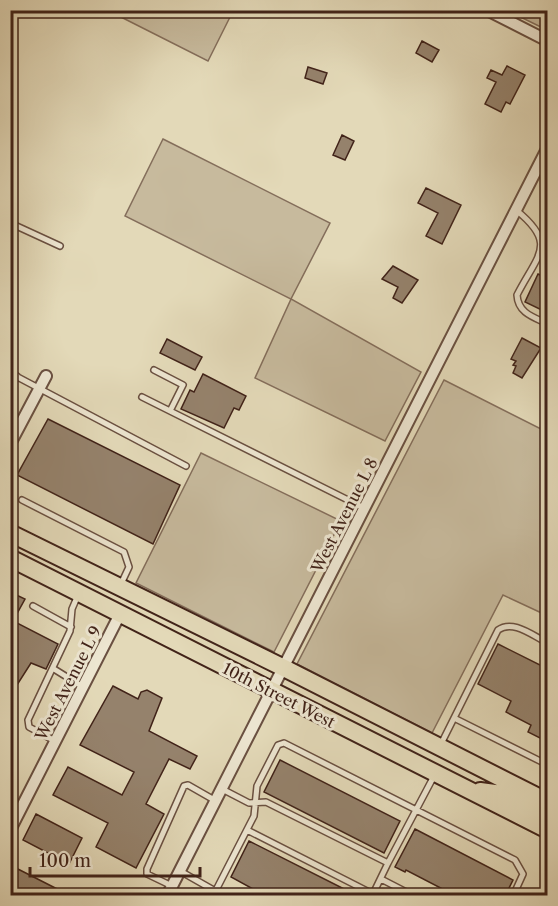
<svg xmlns="http://www.w3.org/2000/svg" width="558" height="906" font-family="'Libre Caslon Text',serif">
<style>
.green{fill:#c7ba9d;stroke:#846e5b;stroke-width:1.5}
.building{fill:#95826c;stroke:#412319;stroke-width:1.5}
.lines{fill:none;stroke-linecap:round;stroke-linejoin:round}
.lane-casing{stroke:#6a5041;stroke-width:8}
.street-casing{stroke:#6a5041;stroke-width:14}
.primary-casing{stroke:#412319;stroke-width:20}
.lane{stroke:#ede6d1;stroke-width:5}
.street{stroke:#ede6d1;stroke-width:10}
.primary{stroke:#e3d9b8;stroke-width:16}
.labels{text-anchor:middle;dominant-baseline:central;stroke-width:6;stroke-linejoin:round;paint-order:stroke}
.street-label{font-size:16px;fill:#412319;stroke:#ede6d1}
</style>
<rect width="100%" height="100%" fill="#e3d9b8"/>
<filter id="stains"><feTurbulence type="fractalNoise" baseFrequency=".00333" numOctaves="4"/><feColorMatrix values="0 0 0 0 .2 0 0 0 0 .09 0 0 0 0 .02 0 0 0 .5 -.17"/></filter>
<radialGradient id="worn" r=".72"><stop offset=".6" stop-color="#630" stop-opacity="0"/><stop offset="1" stop-color="#630" stop-opacity=".3"/></radialGradient>
<path class="green" d="M109 11H233L208 61Z
M508 11H547V30Z
M163 139 330 223 291 299 421 372 385 441 255 378 291 299 125 216Z
M444 380 547 432 548 616 503 595 432 733 297 664Z
M201 453 341 521 274 652 136 583Z"/>
<path class="building" d="M422 41 439 50 432 62 416 53Z
M507 66 525 75 510 104 506 102 501 112 485 104 496 82 487 78 491 70 502 75Z
M308 67 327 73 323 84 305 78Z
M342 135 354 141 345 160 333 155Z
M426 188 461 205 442 244 426 236 438 213 418 203Z
M393 266 418 280 402 303 393 298 398 287 382 279Z
M538 274 548 279V313L525 302Z
M522 338 541 348 522 378 513 373 516 366 513 365 516 361 511 359Z
M167 339 202 357 195 370 160 353Z
M203 374 246 396 239 410 234 408 224 428 181 409 190 390 194 392Z
M48 419 180 485 153 544 17 475Z
M10 592 25 599 13 621 58 644 46 669 31 663 10 696Z
M498 644 548 669V742L528 732 531 725 506 712 511 701 478 684Z
M113 686 138 699 141 692 147 690 162 698 149 731 197 756 190 769 169 759 146 804 164 814 136 868 96 847 108 823 53 795 68 767 122 795 134 772 80 745Z
M280 760 400 821 384 853 264 792Z
M36 814 82 838 69 864 23 840Z
M415 829 513 880 505 896H456L406 870 405 872 395 867Z
M249 841 358 896H266L231 877Z
M10 865 71 896H10Z"/>
<g class="lines">
<defs>
<path id="lane" d="M516 210C558 244 538 254 517 295 518 313 533 317 548 324
M10 223 60 246
M154 370 183 385 170 411 364 508
M10 373 186 466
M10 389 17 376
M142 397 170 411
M22 500 124 552 129 567 121 584
M33 606 71 627
M54 669 83 687
M454 718 498 630C513 619 533 636 548 643
M55 741 29 727 28 720 70 631 72 609 78 595
M441 744 454 718 548 765
M222 789 249 803 266 802 388 863 434 776
M247 830 373 894
M180 871 224 896
M381 879 414 896
M172 886 147 874V869L184 786 188 785 216 801
M213 896 254 816 257 786 278 745 284 743 515 860 523 874 513 896
M372 896 388 863
M543 896 548 887"/>
<path id="street" d="M487 10 548 41
M10 444 46 376
M10 830 120 614
M167 896 548 147"/>
<path id="primary" d="M10 533 284 668 548 802
M10 558 548 830
M480 791 502 794 548 816"/>
</defs>
<use href="#lane" class="lane-casing"/>
<use href="#street" class="street-casing"/>
<use href="#primary" class="primary-casing"/>
<use href="#lane" class="lane"/>
<use href="#street" class="street"/>
<use href="#primary" class="primary"/>
</g>
<g class="labels">
<g class="street-label">
<text transform="translate(344 515) rotate(-63)">West Avenue L 8</text>
<text transform="translate(68 683) rotate(-63)">West Avenue L 9</text>
<text transform="translate(279 695) rotate(27)">10th Street West</text>
</g>
</g>
<rect width="558" height="906" fill="none" stroke="#e3d9b8" stroke-width="36"/>
<rect x="12" y="12" width="534" height="882" fill="none" stroke="#412319" stroke-width="3"/>
<rect x="18" y="18" width="522" height="870" fill="none" stroke="#412319" stroke-width="1.5"/>
<path d="M30 867v9h170v-9" fill="none" stroke="#412319" stroke-width="3"/>
<text x="39" y="867" font-size="18" fill="#412319" stroke="#ede6d1" stroke-width="4.5" paint-order="stroke">100 m</text>
<rect width="100%" height="100%" filter="url(#stains)"/>
<rect width="100%" height="100%" fill="url(#worn)"/>
</svg>
